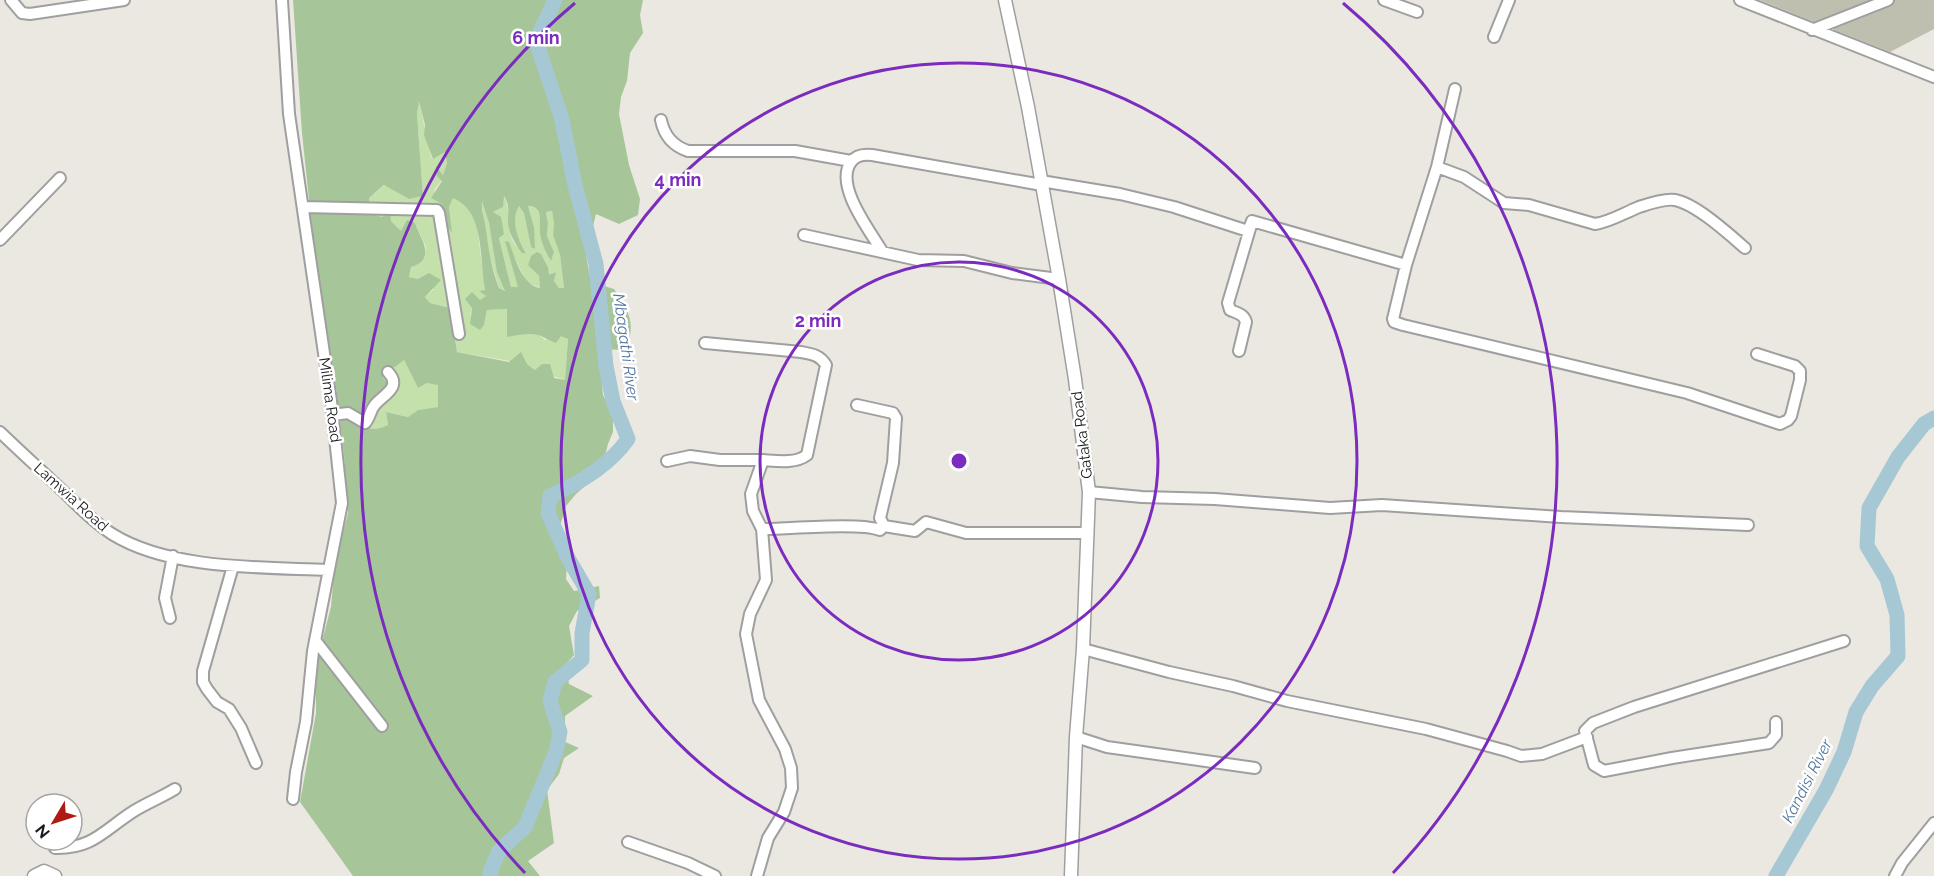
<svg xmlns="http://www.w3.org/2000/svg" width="1934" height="876" font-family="Raleway,sans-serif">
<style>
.construction{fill:#bebfae}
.grass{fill:#c4e1ac}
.forest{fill:#a6c69a;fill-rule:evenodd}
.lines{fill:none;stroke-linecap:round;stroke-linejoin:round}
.river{stroke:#a6c8d5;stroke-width:15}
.minor-casing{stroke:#9f9f9f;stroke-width:14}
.tertiary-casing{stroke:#9f9f9f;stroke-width:15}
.minor{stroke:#fff;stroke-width:10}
.tertiary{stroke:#fff;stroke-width:12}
.ring{fill:none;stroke:#7b2cbf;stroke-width:3}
.labels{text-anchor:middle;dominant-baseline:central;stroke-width:5;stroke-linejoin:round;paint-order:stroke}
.street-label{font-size:15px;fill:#1b1b1b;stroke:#fff}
.water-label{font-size:16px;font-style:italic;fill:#53769f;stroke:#fff}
.centre{fill:#7b2cbf;stroke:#fff;stroke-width:3}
.ring-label{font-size:18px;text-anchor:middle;font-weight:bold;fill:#7b2cbf;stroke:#fff;stroke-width:5;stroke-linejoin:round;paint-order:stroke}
</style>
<rect width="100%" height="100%" fill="#ebe8e1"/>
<path class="construction" d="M1760 0H1934V29L1890 52Z"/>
<path class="grass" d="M419 98C423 119 426 139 432 159L445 152 447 163 443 175 436 167 442 180 434 190 442 204 447 226 451 231 449 207 453 197 465 203 477 225 485 290 480 291 486 296 472 308 470 315 484 325 487 310 507 309 518 334 539 335 545 340 561 335 568 339 565 380 535 370 527 364 457 352 450 308 430 303 425 297 434 289 418 279 409 277 411 267 425 258 426 247 415 223 401 231 391 221 371 214 369 198 385 185 409 199 423 196 417 114Z
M503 195C513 211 505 228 514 243 515 246 523 250 526 252 517 239 510 220 519 205L524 213 531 247 534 227 528 206C543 207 541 222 540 233L554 252 547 236 548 223 546 212 552 211 554 223 553 235 560 255 564 288H559L554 281 555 272 549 276 548 267 541 254 528 264 539 276 540 288 527 282 506 241 519 287H511L493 212 503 207Z
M481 199C494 229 493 262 506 291L499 288 487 248Z
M404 360 418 388 427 383 438 384 439 407 418 410 408 417 386 412 388 425C378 430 369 431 361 423L366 407 377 397 385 366Z"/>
<path class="forest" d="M293 0H643L640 15 643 33 630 53 627 81 621 97 619 114 629 165 640 199 638 215 619 224 596 214 586 255 591 282 614 289C629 312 637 323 625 350L599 349 603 395 613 414V432L608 444 601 472 576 494 566 506 560 526 568 547 566 579 574 591 599 586 600 598 577 611 569 626 574 655 566 664 569 684 593 696 565 716V727L554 737 579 748 564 758 559 774 547 790 554 843 528 861 540 876H353L300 802 316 713V664L331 607 335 562 348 513 344 455 336 387 314 246 302 133ZM419 101 425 125 424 135 433 159 445 152 447 163 443 175 436 166 437 176 442 181 431 198 442 204 447 226 452 233 449 207 453 198C486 212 479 260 485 290L479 291 486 296 480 300 472 292 465 299 472 308 470 324 480 330 484 325 487 310 507 309V337C516 335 528 333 538 335 543 336 549 341 556 343L561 336 568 339 565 380 554 378 550 364H542L535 370 527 364 521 352 509 362 457 352 450 308 430 303 425 297 441 280 429 273 418 279 409 277 411 267C437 259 421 240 415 223L407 220 401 231 391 221 390 212 382 217 371 214 369 198 384 185 409 199 423 196 417 114ZM504 196C510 207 508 208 508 221 508 232 515 244 522 253H526C518 240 510 220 519 206L524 213 531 247 535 249 534 227 528 206C544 206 539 222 540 233 541 242 546 253 551 261L554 252 547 236 548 223 546 212 552 211 554 223 553 235 560 255 564 288H559L554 281 556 272 549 275 548 267 541 254 537 252 531 256 528 265 539 276 540 288C522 285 515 258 509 242L505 241 518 287H511L499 238 504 234 501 217 493 212 503 207ZM482 201 489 223 497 272 505 291 499 288C491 267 489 252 486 230 485 220 481 212 482 201ZM404 360 418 388 427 383 438 385V407L418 410 408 417 386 412 388 425C378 430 369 431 361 423L366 407 390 387 383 378 386 367H395Z"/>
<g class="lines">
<path class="river" d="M491 876 490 872 499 851 525 827 556 752 560 732 550 701 555 682 582 660V633L589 594 568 558 548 513 550 496C580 483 609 466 628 439L613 401 606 366 596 264 575 185 562 120 536 41 555 0
M1776 876 1826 790 1844 752 1856 712 1872 686 1898 656 1897 615 1887 579 1867 546 1869 508 1898 457 1924 424 1934 418"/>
<defs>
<path id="minor" d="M11 0 22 13 30 14 124 0
M282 0 289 114 331 401 342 503 313 651 306 722 296 772 293 799
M1384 0 1417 12
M1740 0 1934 77
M1812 30 1888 0
M1494 37 1509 0
M661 120C664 135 673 146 688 151H795L851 161
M1437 167 1455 89
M1041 181 1120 194 1174 207 1248 231 1252 221 1406 265
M303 207 437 210 439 213 459 334
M804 235 918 260 964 261 1012 273 1059 279
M0 240 60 178
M1745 248C1729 234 1696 204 1675 200 1665 198 1648 204 1639 207 1624 213 1610 222 1595 224L1529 205 1504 203 1464 177 1437 167 1406 265 1393 319 1394 322 1403 325 1687 393 1780 424 1788 420 1791 416 1800 380V371L1795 366 1757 354
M882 251C870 231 834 185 851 162 856 155 864 154 872 155L1042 185
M705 343 801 352C812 354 820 355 826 365L807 455C795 464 777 461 763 460
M1239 351 1246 322C1244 314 1237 313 1230 310L1228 303 1251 225
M857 405 893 413 896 418 893 463 880 518 884 526 915 531 926 522 966 533H1087
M333 415 348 413 365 423C370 418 370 411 374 406 382 395 403 388 388 372
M0 432C22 453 45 474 67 495 81 509 95 523 112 534 170 570 261 567 328 570
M667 461 690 456 720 460H763L751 494 753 511 762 529 766 580 750 614 746 634 759 700 785 749 791 768 792 788 784 812 768 838 757 876
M1089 492 1142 497 1215 499 1330 508 1382 505 1561 517 1748 525
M762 529C787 529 860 522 880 530L884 526
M233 566 203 671V682L207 689 217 702 229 709 241 728 256 763
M170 618 165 598 173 556
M315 640 382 726
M1083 649 1169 672 1233 686 1287 701 1426 729 1507 751 1521 756 1542 754 1587 737
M1776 722V735L1769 743 1672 758 1604 771 1594 765 1585 731 1593 723 1634 707 1844 641
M1076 737 1107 747 1255 768
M628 842 688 863 715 876
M55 848C93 849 104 830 134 811 147 803 162 797 175 789
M1895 876 1902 863 1934 823"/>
<path id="tertiary" d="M1005 0 1028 107 1059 279 1075 379 1089 492 1083 649 1076 737 1071 876
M34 876 44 871 55 876"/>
</defs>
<use href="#minor" class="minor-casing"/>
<use href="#tertiary" class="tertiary-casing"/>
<use href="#minor" class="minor"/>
<use href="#tertiary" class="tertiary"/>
</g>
<g class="ring">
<circle cx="959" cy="461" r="199"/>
<circle cx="959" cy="461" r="398"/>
<path d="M525 873A598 598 0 0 1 575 3M1343 3A598 598 0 0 1 1393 873"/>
</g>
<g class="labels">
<g class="street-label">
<text transform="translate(330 400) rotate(82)">Milima Road</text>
<text transform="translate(1082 435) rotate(-97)">Gataka Road</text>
<text transform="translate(71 497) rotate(42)">Lamwia Road</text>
</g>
<g class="water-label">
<text transform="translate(626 347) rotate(82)">Mbagathi River</text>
<text transform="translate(1807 781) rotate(-63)">Kandisi River</text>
</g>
</g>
<circle cx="959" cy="461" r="9" class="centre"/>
<g class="ring-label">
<text x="536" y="44">6 min</text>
<text x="678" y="186">4 min</text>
<text x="818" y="327">2 min</text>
</g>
<g transform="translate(54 822) rotate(231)"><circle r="28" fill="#ffffff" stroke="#a4a4a4" stroke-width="1.5"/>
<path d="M0-4.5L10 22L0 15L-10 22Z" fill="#b01a15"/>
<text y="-9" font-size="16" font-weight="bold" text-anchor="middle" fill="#1b1b1b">N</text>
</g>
</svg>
